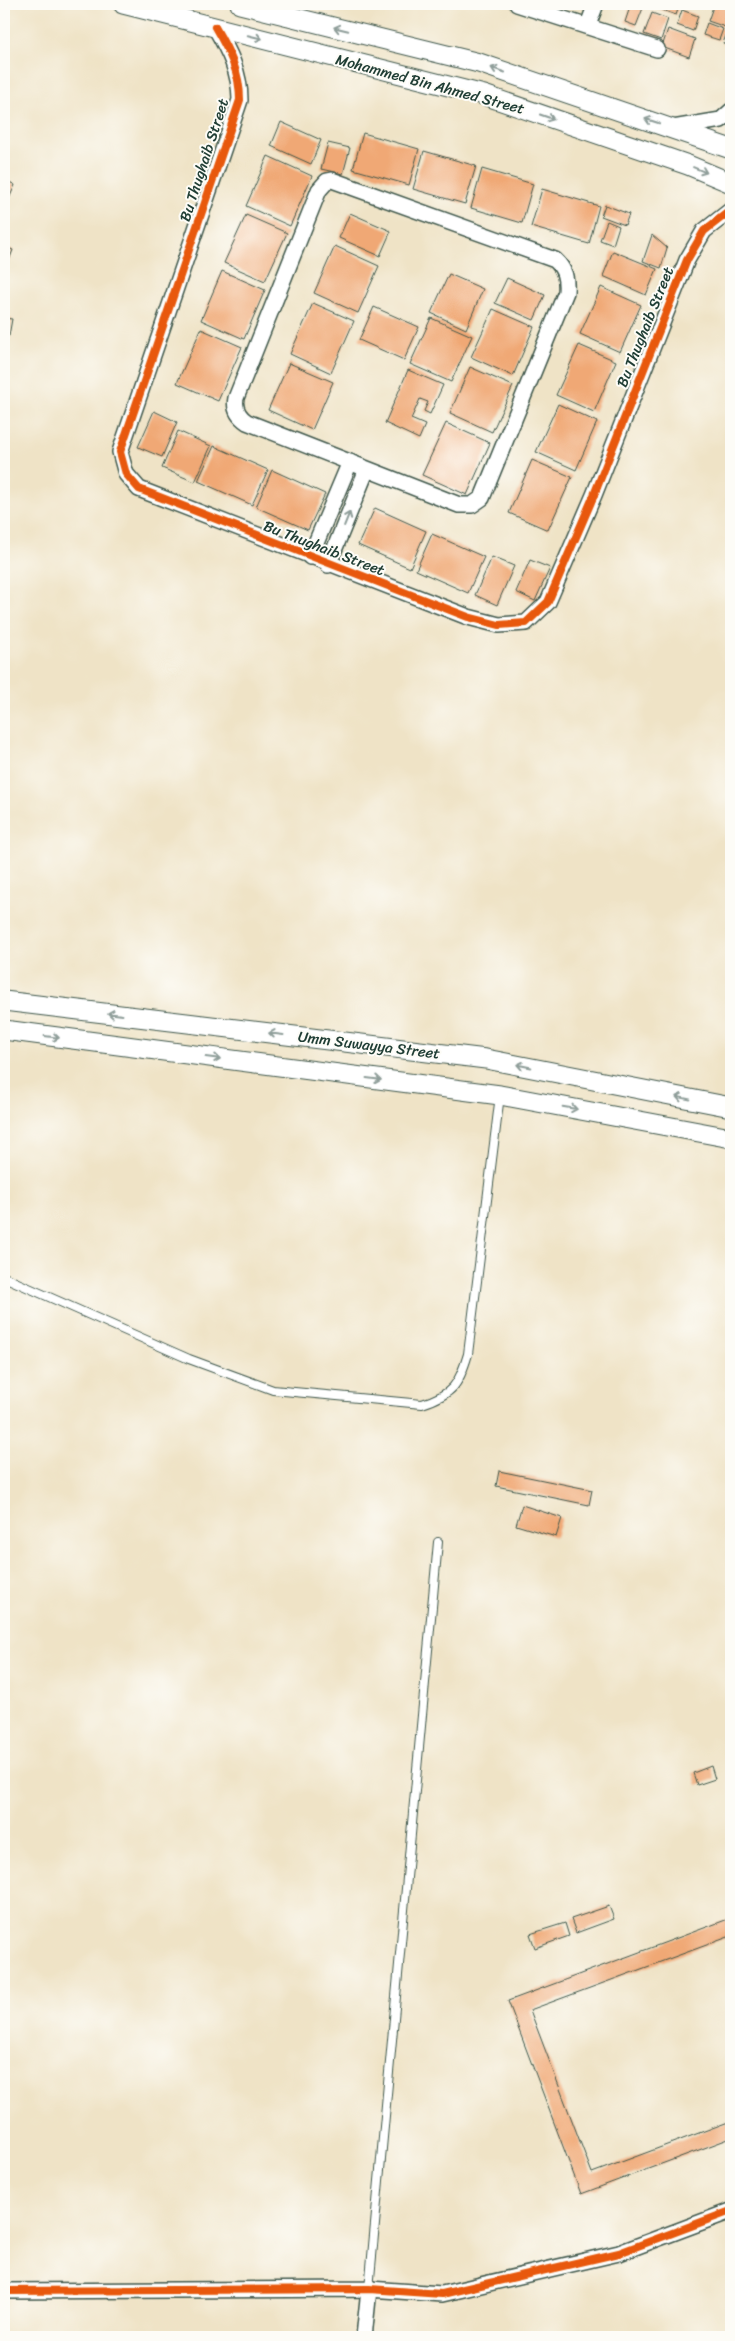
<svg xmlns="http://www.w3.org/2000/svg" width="735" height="2341" font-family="Sriracha,sans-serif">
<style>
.building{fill:#f0a875}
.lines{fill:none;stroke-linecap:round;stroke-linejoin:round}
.service-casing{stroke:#3e564a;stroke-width:10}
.minor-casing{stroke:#3e564a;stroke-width:18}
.tertiary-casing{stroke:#3e564a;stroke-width:21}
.service{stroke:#fff;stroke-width:8}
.minor{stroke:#fff;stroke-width:15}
.tertiary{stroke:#fff;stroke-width:19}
.cycleway-casing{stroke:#fdfcf7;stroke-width:11}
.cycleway{stroke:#e8590c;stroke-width:8}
.oneway{stroke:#8f9e9a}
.labels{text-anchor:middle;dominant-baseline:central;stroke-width:4;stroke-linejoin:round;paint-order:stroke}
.street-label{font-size:15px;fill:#1f3d34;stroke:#fdfcf7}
</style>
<rect width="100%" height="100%" fill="#fdfcf7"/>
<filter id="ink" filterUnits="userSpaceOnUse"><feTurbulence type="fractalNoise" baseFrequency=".02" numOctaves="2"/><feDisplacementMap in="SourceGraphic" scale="10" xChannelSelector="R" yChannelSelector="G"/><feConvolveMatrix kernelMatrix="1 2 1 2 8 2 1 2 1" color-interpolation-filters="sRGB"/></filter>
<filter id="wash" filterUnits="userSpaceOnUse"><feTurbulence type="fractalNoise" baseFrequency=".0096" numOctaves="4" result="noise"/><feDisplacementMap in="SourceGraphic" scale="20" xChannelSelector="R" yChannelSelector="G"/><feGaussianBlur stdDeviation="1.12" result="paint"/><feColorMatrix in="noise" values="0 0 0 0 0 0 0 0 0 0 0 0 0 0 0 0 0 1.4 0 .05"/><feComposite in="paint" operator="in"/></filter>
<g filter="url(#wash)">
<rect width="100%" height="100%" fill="#efe3c6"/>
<g id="blocks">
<path class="building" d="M631 4 643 8 636 26 625 22Z
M652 4H680L676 15 651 6Z
M714 4 731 10V29L708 21Z
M682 10 698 16 693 31 677 25Z
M652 13 668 19 661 40 644 34Z
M707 23 723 29 719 40 703 35Z
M668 29 695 39 689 57 662 47Z
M727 33 731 35V46L723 43Z
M281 122 321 140 311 164 271 146Z
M363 133 419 149 409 185 353 169Z
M328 143 350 148 343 174 321 169Z
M424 151 476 166 465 204 413 189Z
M268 156 312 176 290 226 246 206Z
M482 169 533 184 522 223 471 208Z
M4 179 15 185 4 210Z
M542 189 599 206 589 244 531 227Z
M605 205 629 214 625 225 601 216Z
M350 213 391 231 380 256 339 238Z
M246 215 287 233 265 281 224 263Z
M607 221 619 226 613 245 600 240Z
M652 235 667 248 661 268 643 261Z
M4 246 13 250 8 263 4 261Z
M335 246 379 266 358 313 314 293Z
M613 251 657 269 646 295 603 276Z
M222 271 265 290 244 339 201 320Z
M449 274 483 289 466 329 431 313Z
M507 278 545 295 534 320 495 303Z
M601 287 641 305 620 352 580 334Z
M313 303 354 321 331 373 290 354Z
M374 307 419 327 404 360 359 340Z
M493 309 534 327 513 376 471 357Z
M4 318 12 319 9 336 4 335Z
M431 318 472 336 451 382 410 364Z
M201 329 242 347 218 401 177 383Z
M579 345 616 361 594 412 556 395Z
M289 363 333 382 312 430 268 410Z
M470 367 513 386 492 432 450 413Z
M408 370 443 385 430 414 424 411 428 402 420 399 411 419 425 425 419 439 385 423Z
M558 404 597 422 576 470 536 452Z
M154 411 177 422 162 457 138 447Z
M446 423 490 443 467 495 422 475Z
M178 431 211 446 195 482 162 468Z
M214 446 268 470 252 505 198 481Z
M532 460 572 477 548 530 509 513Z
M272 470 325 494 308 530 256 507Z
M375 508 426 531 410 568 358 545Z
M432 534 484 557 468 593 416 570Z
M492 557 514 566 497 605 475 595Z
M530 560 550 568 535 601 516 592Z
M499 1471 592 1490 589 1505 496 1486Z
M522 1505 562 1518 556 1537 516 1525Z
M711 1766 715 1779 697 1785 693 1773Z
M609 1906 614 1919 576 1933 571 1919Z
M731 1918V1936L530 2010 592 2173 731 2121V2138L581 2194 508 2001Z
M565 1923 569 1936 535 1948 530 1934Z"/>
</g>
</g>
<g filter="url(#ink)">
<use href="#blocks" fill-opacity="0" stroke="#3e564a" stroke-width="1"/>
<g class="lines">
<defs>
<path id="service" d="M4 1277 189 1359 273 1390 422 1404C453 1394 459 1385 468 1354L500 1095
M369 2289 438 1542"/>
<path id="minor" d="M517 4 657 49
M588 25 596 4
M215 27C229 51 240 72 240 100L120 452 126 474 139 489 468 617 499 625 526 623 548 602 594 495 687 260 704 231 731 210
M673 128 721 120 731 111
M332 180 555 260C565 269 567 279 566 292L482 498 472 505H459L247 422C238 416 234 408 236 398L319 190 327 181Z
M310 557 350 462
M328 565 367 469
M4 2291 369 2289 442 2294 619 2253 731 2211
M364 2337 369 2289"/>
<path id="tertiary" d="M123 4 484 95 688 165 731 183
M240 4 479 63 731 149
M4 1001 486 1059 731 1107
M4 1030 500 1095 731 1138"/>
</defs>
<use href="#service" class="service-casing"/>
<use href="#minor" class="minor-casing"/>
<use href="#tertiary" class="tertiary-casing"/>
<use href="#service" class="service"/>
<use href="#minor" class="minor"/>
<use href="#tertiary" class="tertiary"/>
<defs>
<path id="cycleway" d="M215 27C229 51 240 72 240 100L120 452 126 474 139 489 468 617 499 625 526 623 548 602 594 495 687 260 704 231 731 210
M4 2291 369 2289 442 2294 619 2253 731 2211"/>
</defs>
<use href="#cycleway" class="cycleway-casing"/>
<use href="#cycleway" class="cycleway"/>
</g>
<defs><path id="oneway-shaft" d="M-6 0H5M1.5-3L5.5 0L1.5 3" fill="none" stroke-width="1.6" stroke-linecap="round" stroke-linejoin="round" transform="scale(1.25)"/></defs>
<g class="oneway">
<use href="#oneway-shaft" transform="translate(341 29) rotate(-166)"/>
<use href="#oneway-shaft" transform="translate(255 37) rotate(14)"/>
<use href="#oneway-shaft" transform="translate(498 70) rotate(-161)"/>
<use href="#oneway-shaft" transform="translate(547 117) rotate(19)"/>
<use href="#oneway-shaft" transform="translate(652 121) rotate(-162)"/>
<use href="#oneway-shaft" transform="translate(700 170) rotate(22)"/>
<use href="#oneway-shaft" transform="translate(347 519) rotate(-68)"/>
<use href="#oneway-shaft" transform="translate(115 1014) rotate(-173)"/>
<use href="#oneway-shaft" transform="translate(276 1034) rotate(-173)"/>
<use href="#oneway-shaft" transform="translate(52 1037) rotate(7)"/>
<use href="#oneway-shaft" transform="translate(213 1058) rotate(7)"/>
<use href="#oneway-shaft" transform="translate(524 1066) rotate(-169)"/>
<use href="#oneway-shaft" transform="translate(374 1079) rotate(7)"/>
<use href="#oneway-shaft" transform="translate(683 1098) rotate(-169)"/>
<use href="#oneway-shaft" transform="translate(570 1108) rotate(10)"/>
</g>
</g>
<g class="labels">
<g class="street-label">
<text transform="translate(430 84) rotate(15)">Mohammed Bin Ahmed Street</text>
<text transform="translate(204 160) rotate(-72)">Bu Thughaib Street</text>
<text transform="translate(645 327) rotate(-68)">Bu Thughaib Street</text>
<text transform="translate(324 548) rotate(21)">Bu Thughaib Street</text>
<text transform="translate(369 1045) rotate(7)">Umm Suwayya Street</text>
</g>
</g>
<rect width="735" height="2341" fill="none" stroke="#fdfcf7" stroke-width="20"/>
</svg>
